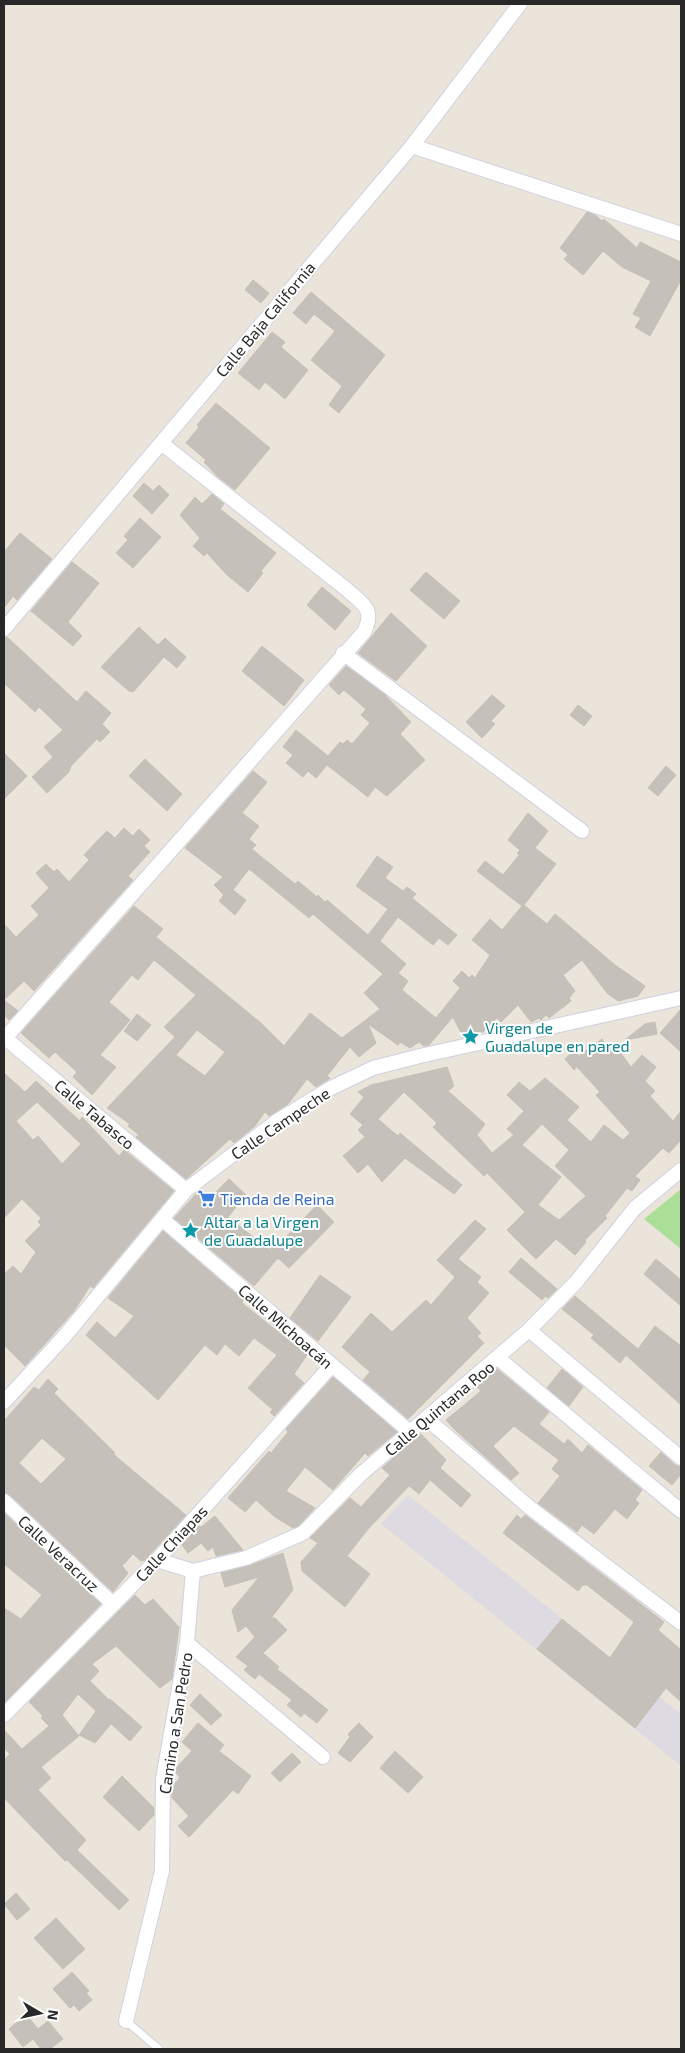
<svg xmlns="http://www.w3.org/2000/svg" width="685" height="2053" font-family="'Exo 2',sans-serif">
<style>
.industrial{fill:#dddae2}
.green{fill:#abdf98}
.building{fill:#c5c1ba;stroke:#c5c0b4;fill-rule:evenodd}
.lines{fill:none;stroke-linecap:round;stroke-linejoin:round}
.lane-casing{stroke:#cfd1e0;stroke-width:9}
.street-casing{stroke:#cfd1e0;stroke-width:16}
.lane{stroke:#fff;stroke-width:7}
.street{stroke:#fff;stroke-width:14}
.labels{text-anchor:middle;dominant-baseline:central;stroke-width:4;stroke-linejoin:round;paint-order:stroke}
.street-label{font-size:16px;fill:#282828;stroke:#fff}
.culture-label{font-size:16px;fill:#0d838f;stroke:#fff;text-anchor:start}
.shop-label{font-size:16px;fill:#366cbe;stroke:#fff;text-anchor:start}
</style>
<rect width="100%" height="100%" fill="#eae4da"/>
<path class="industrial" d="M408 1495 681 1714V1766L381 1524Z"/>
<path class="green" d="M681 1189V1249L644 1219Z"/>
<path class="building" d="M587 212 595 215 602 221 604 219 637 248 640 242 681 262V280L650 336 635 327 641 318 633 314 651 281 622 267 603 251 583 275 564 259 568 255 560 248Z
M253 280 269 293 261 303 245 290Z
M311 292 385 355 339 413 329 405 342 386 311 360 335 331 314 314 306 324 293 313Z
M272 332 285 342 281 347 308 370 285 399 265 382 259 390 238 373Z
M216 403 270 448 235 490 217 476 204 462 206 460 186 443 199 427 197 425Z
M144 483 153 491 159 485 169 495 152 514 133 496Z
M212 494 224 504 220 509 276 553 261 571 263 573 248 592 227 575 207 553 204 556 193 546 200 538 180 515 195 497 202 504Z
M140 518 161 537 133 568 116 553 128 540 124 536Z
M20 533 52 559 17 600 13 596 4 608V552Z
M72 562 99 583 68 622 82 636 73 646 31 611Z
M426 572 460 601 444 619 410 590Z
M322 587 351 611 335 630 307 605Z
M391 613 427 646 396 681 358 653Z
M139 627 158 645 165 638 186 657 177 668 164 657 133 692 129 691 101 667Z
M7 637 77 702 86 691 111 713 102 724 110 732 100 742 97 739 71 766 69 772 47 793 32 777 53 757 44 747 63 730 39 707 35 712 4 683V638Z
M262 646 304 680 284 706 242 671Z
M346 666 384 694 411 722 400 734 425 760 387 796 375 787 368 797 327 765 316 778 308 771 303 777 286 763 293 755 283 747 296 730 328 756 340 742 343 744 347 740 352 744 370 723 361 715 366 709 344 690 339 695 329 685Z
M492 695 505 706 491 721 495 724 482 738 466 722Z
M578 705 592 716 584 726 570 715Z
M4 753 27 776 4 799Z
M145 759 182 794 167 811 129 776Z
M666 766 676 775 658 796 648 788Z
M253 771 267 782 242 813 259 826 249 839 256 845 252 849 295 884 298 881 317 897 318 895 325 902 327 900 368 935 388 909 356 886 377 856 393 867 385 878 403 891 407 887 416 894 412 898 457 935 448 945 439 938 433 945 398 917 380 941 406 964 398 973 408 981 402 990 436 1018 460 988 453 981 462 971 469 978 472 975 475 978 490 955 472 940 490 919 502 930 522 906 477 871 485 861 503 875 519 855 517 853 520 850 508 840 528 813 548 831 535 848 556 864 524 905 547 924 555 914 615 965 645 986 638 996 618 1001 607 993 582 960 563 975 575 991 569 998 571 1001 549 1018 546 1015 541 1020 539 1018 531 1022 518 1005 501 1022 497 1018 481 1034 476 1032 463 1037 453 1017 429 1045 424 1046 419 1042 410 1048 400 1042 398 1045 368 1024 376 1043 359 1057 350 1047 327 1076 330 1078 329 1079 316 1087 307 1079 288 1104 269 1116 265 1112 255 1126 234 1143 230 1139 186 1179 136 1137 139 1135 128 1126 130 1124 107 1108 175 1037 164 1027 196 995 154 960 138 980 132 975 109 1002 130 1020 100 1055 116 1067 92 1095 73 1077 77 1072 55 1052 49 1058 21 1033 134 906 163 929 156 937 261 1023 284 1046 310 1013 342 1038 380 1009 364 993 383 974 313 914 309 918 249 869 233 890 246 900 235 915 219 901 224 895 214 885 223 877 185 848ZM197 1030 225 1052 205 1076 176 1055Z
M124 828 133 836 139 829 150 840 144 846 150 852 128 876 133 880 34 991 24 981 4 1000 18 1011 9 1020 4 1015V924L16 937 39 915 31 906 49 888 36 873 46 864 54 872 57 869 69 882 89 860 84 855 99 839 107 831 115 838Z
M681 1009V1052L660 1033Z
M137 1014 151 1025 137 1041 124 1031Z
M655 1022 657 1034 625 1040 645 1024Z
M602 1039 608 1048 614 1044 631 1067 642 1055 656 1067 645 1081 655 1091 650 1096 673 1121 681 1111V1140L669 1153 663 1148 635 1176 640 1180 632 1191 627 1188 605 1216 607 1218 585 1240 586 1242 575 1255 556 1239 536 1259 507 1230 525 1212 487 1173 484 1176 433 1127 437 1123 404 1092 378 1119 398 1136 400 1133 462 1185 454 1194 405 1158 382 1182 368 1164 358 1173 343 1156 365 1137 358 1130 363 1125 350 1114 364 1097 358 1092 371 1085 447 1067 454 1086 448 1091 485 1124 477 1135 492 1153 514 1135 507 1129 524 1111 507 1095 519 1082 530 1091 545 1078 579 1107 567 1120 591 1142 604 1125 623 1140 630 1133 596 1095 600 1092 577 1067 574 1070 565 1059 574 1051 579 1056ZM542 1124 569 1150 555 1166 586 1196 559 1220 538 1205 561 1177 522 1145Z
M4 1073 25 1092 36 1081 80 1121 82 1117 119 1156 124 1150 174 1191 93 1288 90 1286 74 1311 25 1366 4 1345V1274L13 1266 21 1274 36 1252 25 1241 41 1225 38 1222 41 1218 22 1199 4 1218ZM37 1102 81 1144 62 1164 38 1136 33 1140 16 1121Z
M229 1179 246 1195 228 1217 276 1255 263 1241 268 1236 279 1244 317 1205 334 1222 289 1268 278 1258 254 1286 174 1218 197 1193 207 1201Z
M475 1220 486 1229 458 1259 481 1277 477 1282 489 1293 467 1318 481 1333 477 1336 484 1343 408 1419 363 1380 370 1372 342 1347 371 1313 392 1332 426 1300 431 1305 455 1277 437 1260Z
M163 1231 243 1300 242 1303 307 1355 294 1374 304 1383 274 1416 270 1412 273 1410 248 1388 277 1355 254 1338 239 1356 225 1344 217 1355 205 1345 158 1400 86 1335 97 1322 115 1338 134 1316 108 1298Z
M521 1258 557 1289 548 1298 545 1296 542 1300 509 1272Z
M656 1259 681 1280V1306L644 1274Z
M320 1275 351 1297 318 1341 290 1318Z
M575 1296 638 1349 655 1326 681 1346V1405L626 1355 620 1363 591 1338 594 1335 562 1309Z
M497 1369 549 1412 539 1424 564 1444 568 1439 582 1453 588 1445 642 1490 635 1500 639 1503 627 1519 615 1509 594 1534 582 1525 577 1532 538 1503 560 1476 552 1469 559 1460 514 1426 493 1446 519 1473 511 1480 454 1429 446 1420 481 1391 477 1387Z
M562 1369 583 1387 569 1406 547 1388Z
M333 1377 397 1432 368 1456 365 1453 333 1490 305 1467 286 1491 315 1508 298 1526 293 1528 275 1517 256 1500 245 1512 228 1498 269 1451 271 1453 288 1432 286 1429Z
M48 1379 58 1389 54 1393 115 1453 113 1454 186 1515 145 1560 141 1561 133 1554 122 1566 128 1573 113 1592 10 1495 4 1492V1421L34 1387 39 1390ZM42 1438 66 1459 41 1484 19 1463Z
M421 1434 446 1460 440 1468 471 1495 461 1507 430 1480 419 1494 409 1486 369 1528 347 1556 370 1574 345 1607 302 1571 301 1562 318 1543 310 1538 350 1498 361 1507 390 1475 382 1468Z
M661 1452 675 1465 681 1467V1474L672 1485 649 1466Z
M4 1513 101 1604 4 1703V1608L21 1619 42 1595 4 1564Z
M517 1515 521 1519 525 1515 664 1622 658 1630 681 1650V1702L666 1688 635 1728 537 1649 562 1619 610 1658 634 1622 587 1585H583L578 1591 503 1533Z
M215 1516 243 1550 216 1556 213 1547 208 1551 201 1543 188 1553 182 1545 199 1526 201 1527Z
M283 1553 293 1590 271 1618H275L287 1630 263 1653 279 1667 277 1669 328 1710 317 1723 304 1713 301 1717 287 1705 292 1700 259 1674 255 1679 244 1670 248 1666 236 1657 255 1637 246 1626 238 1632 232 1610 259 1577 225 1587 221 1573 248 1566Z
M135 1595 145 1605 153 1599 179 1627 172 1679 160 1688 116 1646 92 1664 99 1671 90 1681 109 1700 110 1699 142 1727 130 1741 111 1724 95 1743 79 1735 96 1711 78 1694 62 1715 79 1736 41 1767 51 1778 38 1790 86 1840 77 1850 129 1900 119 1910 67 1860 65 1861 4 1798V1760L10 1754 4 1748V1730L22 1749 49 1726 41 1718 43 1716 29 1702Z
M200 1694 222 1715 211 1725 190 1705Z
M198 1723 224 1745 219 1751 251 1776 238 1794 233 1790 189 1837 178 1826 189 1816 172 1798V1786L180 1778 174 1770 192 1751 182 1742Z
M359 1723 373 1737 350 1762 338 1753 350 1737 348 1734Z
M395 1751 423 1777 408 1793 380 1768Z
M292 1753 301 1762 280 1782 271 1773Z
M122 1776 154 1808V1815L139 1831 103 1797Z
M16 1893 30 1909 17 1920 4 1904Z
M56 1918 85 1949 63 1969 34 1938Z
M72 1972 89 1991 86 1993 92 2000 79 2011 74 2005 70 2008 53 1989Z
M26 2014 38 2029 48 2021 63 2039 50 2049H41L33 2039 23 2047 9 2029Z"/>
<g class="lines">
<defs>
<path id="lane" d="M126 2021 159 2049"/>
<path id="street" d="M412 146 681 234
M4 629 412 146 520 4
M343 653 582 831
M4 1037 186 1190
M5 1038 364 632C376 608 361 603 345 588L161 443
M162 1219 410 1432
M529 1330 681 1458
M498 1358 681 1511
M4 1402 63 1338 186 1190 277 1121 331 1088 373 1068 420 1056 681 998
M426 1418 529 1507 681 1623
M4 1501 113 1604
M157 1560 193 1571 246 1558 303 1533 361 1474 529 1330 577 1281 635 1208 681 1170
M187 1643 323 1757
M4 1715 157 1560 332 1365
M126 2021 162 1871 163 1779 187 1643 193 1571"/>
</defs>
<use href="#lane" class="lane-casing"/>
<use href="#street" class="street-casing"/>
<use href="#lane" class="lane"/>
<use href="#street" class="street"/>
</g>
<defs>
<symbol id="sight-bare" viewBox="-9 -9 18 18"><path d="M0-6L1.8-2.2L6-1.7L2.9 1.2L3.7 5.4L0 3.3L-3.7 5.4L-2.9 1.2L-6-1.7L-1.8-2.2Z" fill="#0f9aa8" stroke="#fff" stroke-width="2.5" paint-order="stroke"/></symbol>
<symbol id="supermarket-bare" viewBox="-9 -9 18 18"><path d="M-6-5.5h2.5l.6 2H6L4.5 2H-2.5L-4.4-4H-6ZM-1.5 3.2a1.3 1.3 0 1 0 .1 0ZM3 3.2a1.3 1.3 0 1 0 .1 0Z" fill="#3f7fe0" stroke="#fff" stroke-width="2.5" paint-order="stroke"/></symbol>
</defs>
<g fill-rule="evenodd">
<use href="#sight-bare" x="458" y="1024" width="25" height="25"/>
<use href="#supermarket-bare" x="194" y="1186" width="25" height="25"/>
<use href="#sight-bare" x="178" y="1218" width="25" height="25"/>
</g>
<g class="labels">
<g class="street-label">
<text transform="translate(265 319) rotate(-50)">Calle Baja California</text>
<text transform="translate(95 1114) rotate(40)">Calle Tabasco</text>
<text transform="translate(280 1123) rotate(-34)">Calle Campeche</text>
<text transform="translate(286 1326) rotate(41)">Calle Michoacán</text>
<text transform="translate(439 1408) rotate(-40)">Calle Quintana Roo</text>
<text transform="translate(171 1543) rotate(-47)">Calle Chiapas</text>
<text transform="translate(59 1553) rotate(43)">Calle Veracruz</text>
<text transform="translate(175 1723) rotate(-81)">Camino a San Pedro</text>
</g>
<g class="culture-label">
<text x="485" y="1027">Virgen de<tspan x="485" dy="18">Guadalupe en pared</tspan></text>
<text x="204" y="1221">Altar a la Virgen<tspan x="204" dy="18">de Guadalupe</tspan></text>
</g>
<g class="shop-label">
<text x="220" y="1198">Tienda de Reina</text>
</g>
</g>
<rect width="685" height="2053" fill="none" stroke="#282828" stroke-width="10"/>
<g transform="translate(40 2013) rotate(99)" stroke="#ffffff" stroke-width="4" paint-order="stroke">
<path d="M0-4L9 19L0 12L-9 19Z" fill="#282828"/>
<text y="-8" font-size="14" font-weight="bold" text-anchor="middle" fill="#282828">N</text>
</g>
</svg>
